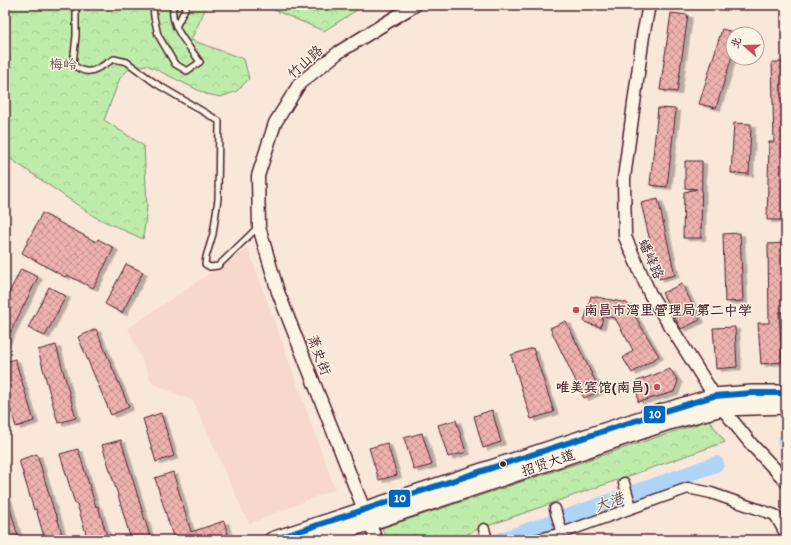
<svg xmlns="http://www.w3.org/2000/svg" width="791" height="545" font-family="Itim,'LXGW WenKai TC',sans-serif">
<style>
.built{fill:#f6d8cd}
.forest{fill:url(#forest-crowns);stroke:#84866b}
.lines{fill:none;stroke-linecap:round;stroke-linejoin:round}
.river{stroke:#aed5f8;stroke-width:16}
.building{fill:url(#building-cross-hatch);stroke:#4a1f2b;filter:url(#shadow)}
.service-casing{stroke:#4a1f2b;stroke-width:8}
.minor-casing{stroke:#4a1f2b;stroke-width:13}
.tertiary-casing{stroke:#4a1f2b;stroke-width:15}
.primary-casing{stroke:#4a1f2b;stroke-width:18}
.service{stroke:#fcf5e5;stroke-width:5}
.minor{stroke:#fcf5e5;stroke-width:10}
.tertiary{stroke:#fcf5e5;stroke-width:12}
.primary{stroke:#fcf5e5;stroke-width:15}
.bus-1-casing{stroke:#fcf5e5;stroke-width:9}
.bus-1{stroke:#0065bd;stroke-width:6}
.poi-dot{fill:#d1495b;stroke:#fcf5e5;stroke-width:1.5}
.bus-dot{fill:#4a1f2b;stroke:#fcf5e5;stroke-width:1.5}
.labels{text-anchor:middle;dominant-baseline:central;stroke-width:3;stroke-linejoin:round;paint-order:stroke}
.street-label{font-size:14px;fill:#4a1f2b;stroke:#fcf5e5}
.park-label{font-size:14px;fill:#67524b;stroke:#fcf5e5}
.poi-label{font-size:14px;font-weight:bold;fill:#4a1f2b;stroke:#fcf5e5;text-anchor:start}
.water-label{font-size:15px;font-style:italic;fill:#634c5e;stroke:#fcf5e5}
.line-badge{stroke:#fcf5e5;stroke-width:1.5}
.badge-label{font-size:11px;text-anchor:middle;font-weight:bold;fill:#fff}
</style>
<defs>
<pattern id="forest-crowns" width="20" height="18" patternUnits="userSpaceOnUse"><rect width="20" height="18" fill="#beedab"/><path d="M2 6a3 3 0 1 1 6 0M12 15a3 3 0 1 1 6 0" fill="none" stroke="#a5cb93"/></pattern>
<pattern id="building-cross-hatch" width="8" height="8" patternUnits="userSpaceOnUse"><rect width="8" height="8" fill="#eeb2af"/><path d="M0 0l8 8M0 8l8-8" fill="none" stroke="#c3908f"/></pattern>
<filter id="shadow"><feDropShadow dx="4.5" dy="2.5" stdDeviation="0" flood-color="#0004"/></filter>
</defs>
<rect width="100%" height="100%" fill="#f9e8da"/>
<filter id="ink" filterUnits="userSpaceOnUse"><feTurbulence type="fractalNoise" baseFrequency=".025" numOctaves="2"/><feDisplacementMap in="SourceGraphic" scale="8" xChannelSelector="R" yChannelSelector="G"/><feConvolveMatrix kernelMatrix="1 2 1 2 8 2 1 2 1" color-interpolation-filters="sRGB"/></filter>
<g filter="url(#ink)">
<path class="built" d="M248 248 335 489 249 524 193 401 152 383 128 328Z"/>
<path class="forest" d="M5 5H207L191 40 244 59 249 79 237 91 221 97 206 94 147 65 131 67 120 78 104 120 144 146 147 207 143 239 95 217 5 155Z
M262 5H365L324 31Z
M709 420 725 442 473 531 458 540H387L382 528Z"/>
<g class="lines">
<path class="river" d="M785 442H786
M502 540 716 464"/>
</g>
<path class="building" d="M671 13 688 15 677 92 660 90Z
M722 29 733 32V53L716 108 699 104Z
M772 62H786L784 220H767L769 142H774Z
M658 108 676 109 667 187 650 185Z
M734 123 751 124 749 174 731 173Z
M685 161H702L701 238H683L684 192 697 189 685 188Z
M658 199 675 275 659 279 641 203Z
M42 213 96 242 98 239 114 248 93 288 67 275 65 277 22 253Z
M740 233 743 301 725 302 723 234Z
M785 243 786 312H779L782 362 761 364 758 323H769L768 244Z
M126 264 143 272 122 313 105 304Z
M21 269 38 277 5 343V301Z
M682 284 700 320 681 329 662 293Z
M49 287 66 296 45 336 28 328Z
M591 296 627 303 659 356 632 373 623 358 633 350 615 318 603 316 601 327 584 322Z
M566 321 600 391 584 398 550 328Z
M735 327 737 367 716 369 713 328Z
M96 329 129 407 111 415 78 337Z
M56 345 76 418 58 423 38 350Z
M533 348 554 412 531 419 511 355Z
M15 359 34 421 16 427 5 390V362Z
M670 369 678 381 674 392 638 402 637 381Z
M492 410 501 442 483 448 474 416Z
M161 413 174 456 156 462 143 419Z
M456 420 466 452 448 457 438 425Z
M422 433 432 465 414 470 404 438Z
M121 440 138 497 151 540H131L118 495 102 445Z
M387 443 397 475 379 480 369 448Z
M78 449 96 507 98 506 108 540H88L77 504H75L60 454Z
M37 454 55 514H56L64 540H45L36 509 34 510 19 460Z
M173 472 191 532 224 521 228 534 211 540H174L155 478Z
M5 498H7L19 540H5Z"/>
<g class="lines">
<defs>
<path id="service" d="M76 5V36L73 64C88 79 99 67 114 59L127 62 155 83 219 121 218 199 213 234 206 257 205 264 210 267 218 266 258 227
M153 5 154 17 158 35 175 64 187 71 200 62C190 47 167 24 174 5
M176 27 187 5"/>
<path id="minor" d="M624 483 631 507
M555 509 562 533
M484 529 487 540
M536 540 562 533 688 488 711 493 775 515 786 535"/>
<path id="tertiary" d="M649 5 643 36 624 178 625 237 650 294 722 408 752 445 786 481
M376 540 278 292 259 227 258 176 275 123 300 83 339 52 415 5"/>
<path id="primary" d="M272 540 665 411 714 396 752 393H786
M314 540 369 523 669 422 722 408 786 406"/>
</defs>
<use href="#service" class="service-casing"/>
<use href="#minor" class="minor-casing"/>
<use href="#tertiary" class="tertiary-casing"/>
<use href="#primary" class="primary-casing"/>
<use href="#service" class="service"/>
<use href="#minor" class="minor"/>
<use href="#tertiary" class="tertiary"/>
<use href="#primary" class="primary"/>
<defs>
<path id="bus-1" d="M272 540 665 411 714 396 752 393H786"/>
</defs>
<use href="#bus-1" class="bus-1-casing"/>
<use href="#bus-1" class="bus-1"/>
</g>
</g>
<g class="poi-dot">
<circle cx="576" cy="310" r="4"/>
<circle cx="657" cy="387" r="4"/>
</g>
<circle class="bus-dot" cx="503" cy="464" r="3.5"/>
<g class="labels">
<g class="street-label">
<text transform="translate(305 62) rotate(-42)">竹山路</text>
<text transform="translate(651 259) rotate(66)">蟠峰路</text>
<text transform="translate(319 355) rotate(69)">萧史街</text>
<text transform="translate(548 463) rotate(-19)">招贤大道</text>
</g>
<g class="park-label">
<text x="63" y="64">梅岭</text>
</g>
<g class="poi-label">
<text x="584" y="310">南昌市湾里管理局第二中学</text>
<text x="649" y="387" text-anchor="end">唯美宾馆(南昌)</text>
</g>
<g class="water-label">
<text transform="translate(609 502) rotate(-20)">大港</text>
</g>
</g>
<g class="line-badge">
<rect x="643" y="405" width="23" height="19" rx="4" fill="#0065bd"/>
<rect x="388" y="489" width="23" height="19" rx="4" fill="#0065bd"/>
</g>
<g class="badge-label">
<text x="655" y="418">10</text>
<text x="400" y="502">10</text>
</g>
<rect width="791" height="545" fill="none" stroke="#fcf5e5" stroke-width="20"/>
<rect x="10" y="10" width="771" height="525" fill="none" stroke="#4a1f2b" stroke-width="1.5" filter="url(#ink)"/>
<g transform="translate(745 46) rotate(290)"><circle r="19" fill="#fcf5e5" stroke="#b59f9b"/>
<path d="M0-3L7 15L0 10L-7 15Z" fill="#d1495b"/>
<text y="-6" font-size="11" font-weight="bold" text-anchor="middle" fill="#4a1f2b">北</text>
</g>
</svg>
